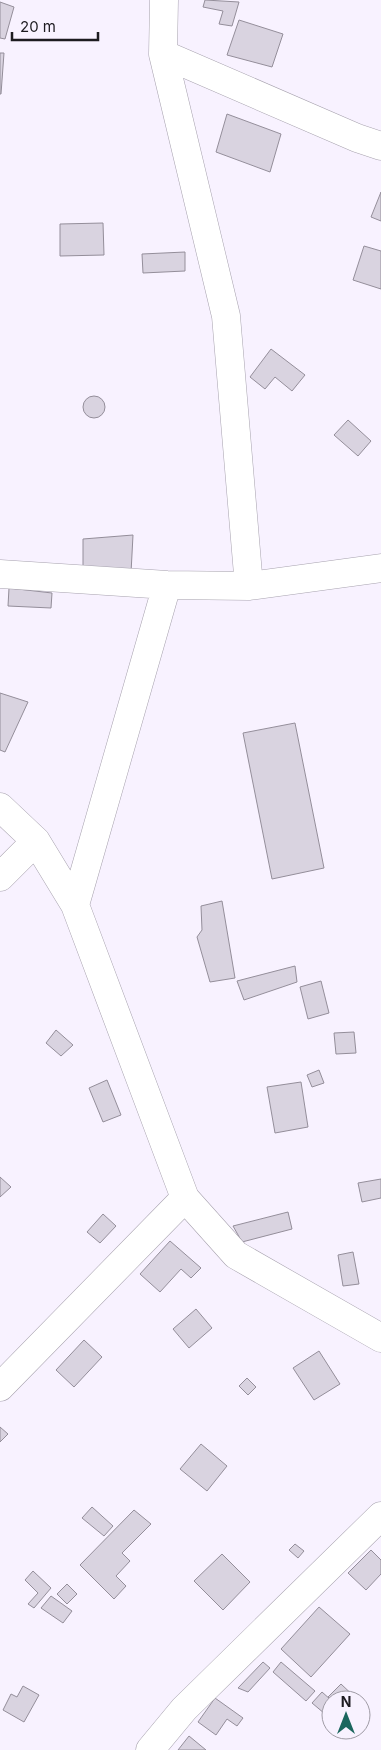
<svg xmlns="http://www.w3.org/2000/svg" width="381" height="1750" font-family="Inter,sans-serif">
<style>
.building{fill:#d9d3e0;stroke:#948e9a}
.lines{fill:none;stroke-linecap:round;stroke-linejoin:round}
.street-casing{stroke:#a7a2ae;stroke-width:29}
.street{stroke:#fff;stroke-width:28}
</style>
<rect width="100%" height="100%" fill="#f8f2ff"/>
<path class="building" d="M205 0 239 2 232 26 219 24 223 11 203 7Z
M0 2 14 7 5 39 0 38Z
M239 20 283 34 272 67 227 55Z
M0 53H4L1 94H0Z
M227 114 281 134 270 172 216 152Z
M381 192V221L371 217Z
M103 223 104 255 60 256V224Z
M364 246 381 251V289L353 280Z
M185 252V271L143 273 142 254Z
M271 349 305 375 292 391 275 377 265 389 250 377Z
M83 407a11 11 0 1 1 22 0a11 11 0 1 1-22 0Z
M348 420 371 441 358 456 334 435Z
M133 535 131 573 83 571V539Z
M9 588 52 593 51 608 8 606Z
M0 693 28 702 5 752 0 750Z
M295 723 324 868 272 879 243 733Z
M222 901 235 978 210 982 197 937 202 930 201 906Z
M295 966 297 982 244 1000 237 981Z
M321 981 329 1013 308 1019 300 987Z
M56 1030 73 1045 61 1056 46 1043Z
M354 1032 356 1053 336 1054 334 1033Z
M319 1070 324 1083 312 1087 307 1075Z
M107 1080 121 1115 103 1122 89 1088Z
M301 1082 308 1127 275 1133 267 1087Z
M0 1177 11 1187 0 1197Z
M381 1179V1198L362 1202 358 1183Z
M288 1212 292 1229 242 1242 233 1226Z
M103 1214 116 1226 100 1243 87 1232Z
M170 1241 201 1268 191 1278 181 1269 160 1292 140 1274Z
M353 1252 359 1284 343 1286 338 1255Z
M196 1309 212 1328 189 1348 173 1329Z
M84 1340 102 1357 74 1387 56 1370Z
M319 1351 340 1384 314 1400 293 1368Z
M247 1378 256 1387 248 1395 239 1386Z
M0 1427 8 1434 0 1442Z
M201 1444 227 1466 207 1491 180 1469Z
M92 1507 113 1526 104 1536 82 1518Z
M134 1510 151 1524 122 1553 130 1561 116 1576 126 1586 114 1599 80 1565Z
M295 1544 304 1551 298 1558 289 1550Z
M371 1550 381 1560V1574L366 1590 348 1573Z
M222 1554 250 1582 223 1610 194 1581Z
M33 1571 51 1588 34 1608 28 1604 38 1593 25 1580Z
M67 1584 77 1594 67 1604 57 1594Z
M51 1596 72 1611 63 1623 41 1608Z
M319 1607 350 1634 311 1677 281 1649Z
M263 1662 270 1668 248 1692 238 1688Z
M281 1662 315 1691 306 1701 273 1672Z
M341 1684 358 1700H331L328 1697Z
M23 1686 39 1695 24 1722 3 1710 11 1694 17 1697Z
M322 1692 331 1700V1719L312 1703Z
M215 1698 243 1718 237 1726 227 1719 216 1735 198 1722Z
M189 1736 206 1750H178Z"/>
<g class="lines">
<defs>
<path id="street" d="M164 0 163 54 226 316 249 586
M163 54 357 138 381 146
M0 574 167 585 249 586 381 568
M0 807 36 841 75 905 185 1198 236 1255 381 1338
M0 877 36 841
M75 905 167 585
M0 1387 185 1198
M150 1750 184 1709 381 1516"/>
</defs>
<use href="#street" class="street-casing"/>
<use href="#street" class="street"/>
</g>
<g transform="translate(346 1715)"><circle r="24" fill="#f8f2ff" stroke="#a09ca6"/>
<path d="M0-4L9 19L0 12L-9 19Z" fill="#1b665e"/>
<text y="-8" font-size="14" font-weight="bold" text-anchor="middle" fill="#1d1b20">N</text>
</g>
<path d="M12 32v8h86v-8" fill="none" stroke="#1d1b20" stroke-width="2.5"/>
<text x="20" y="32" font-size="15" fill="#1d1b20" stroke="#f8f2ff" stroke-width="4" paint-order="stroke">20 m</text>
</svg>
